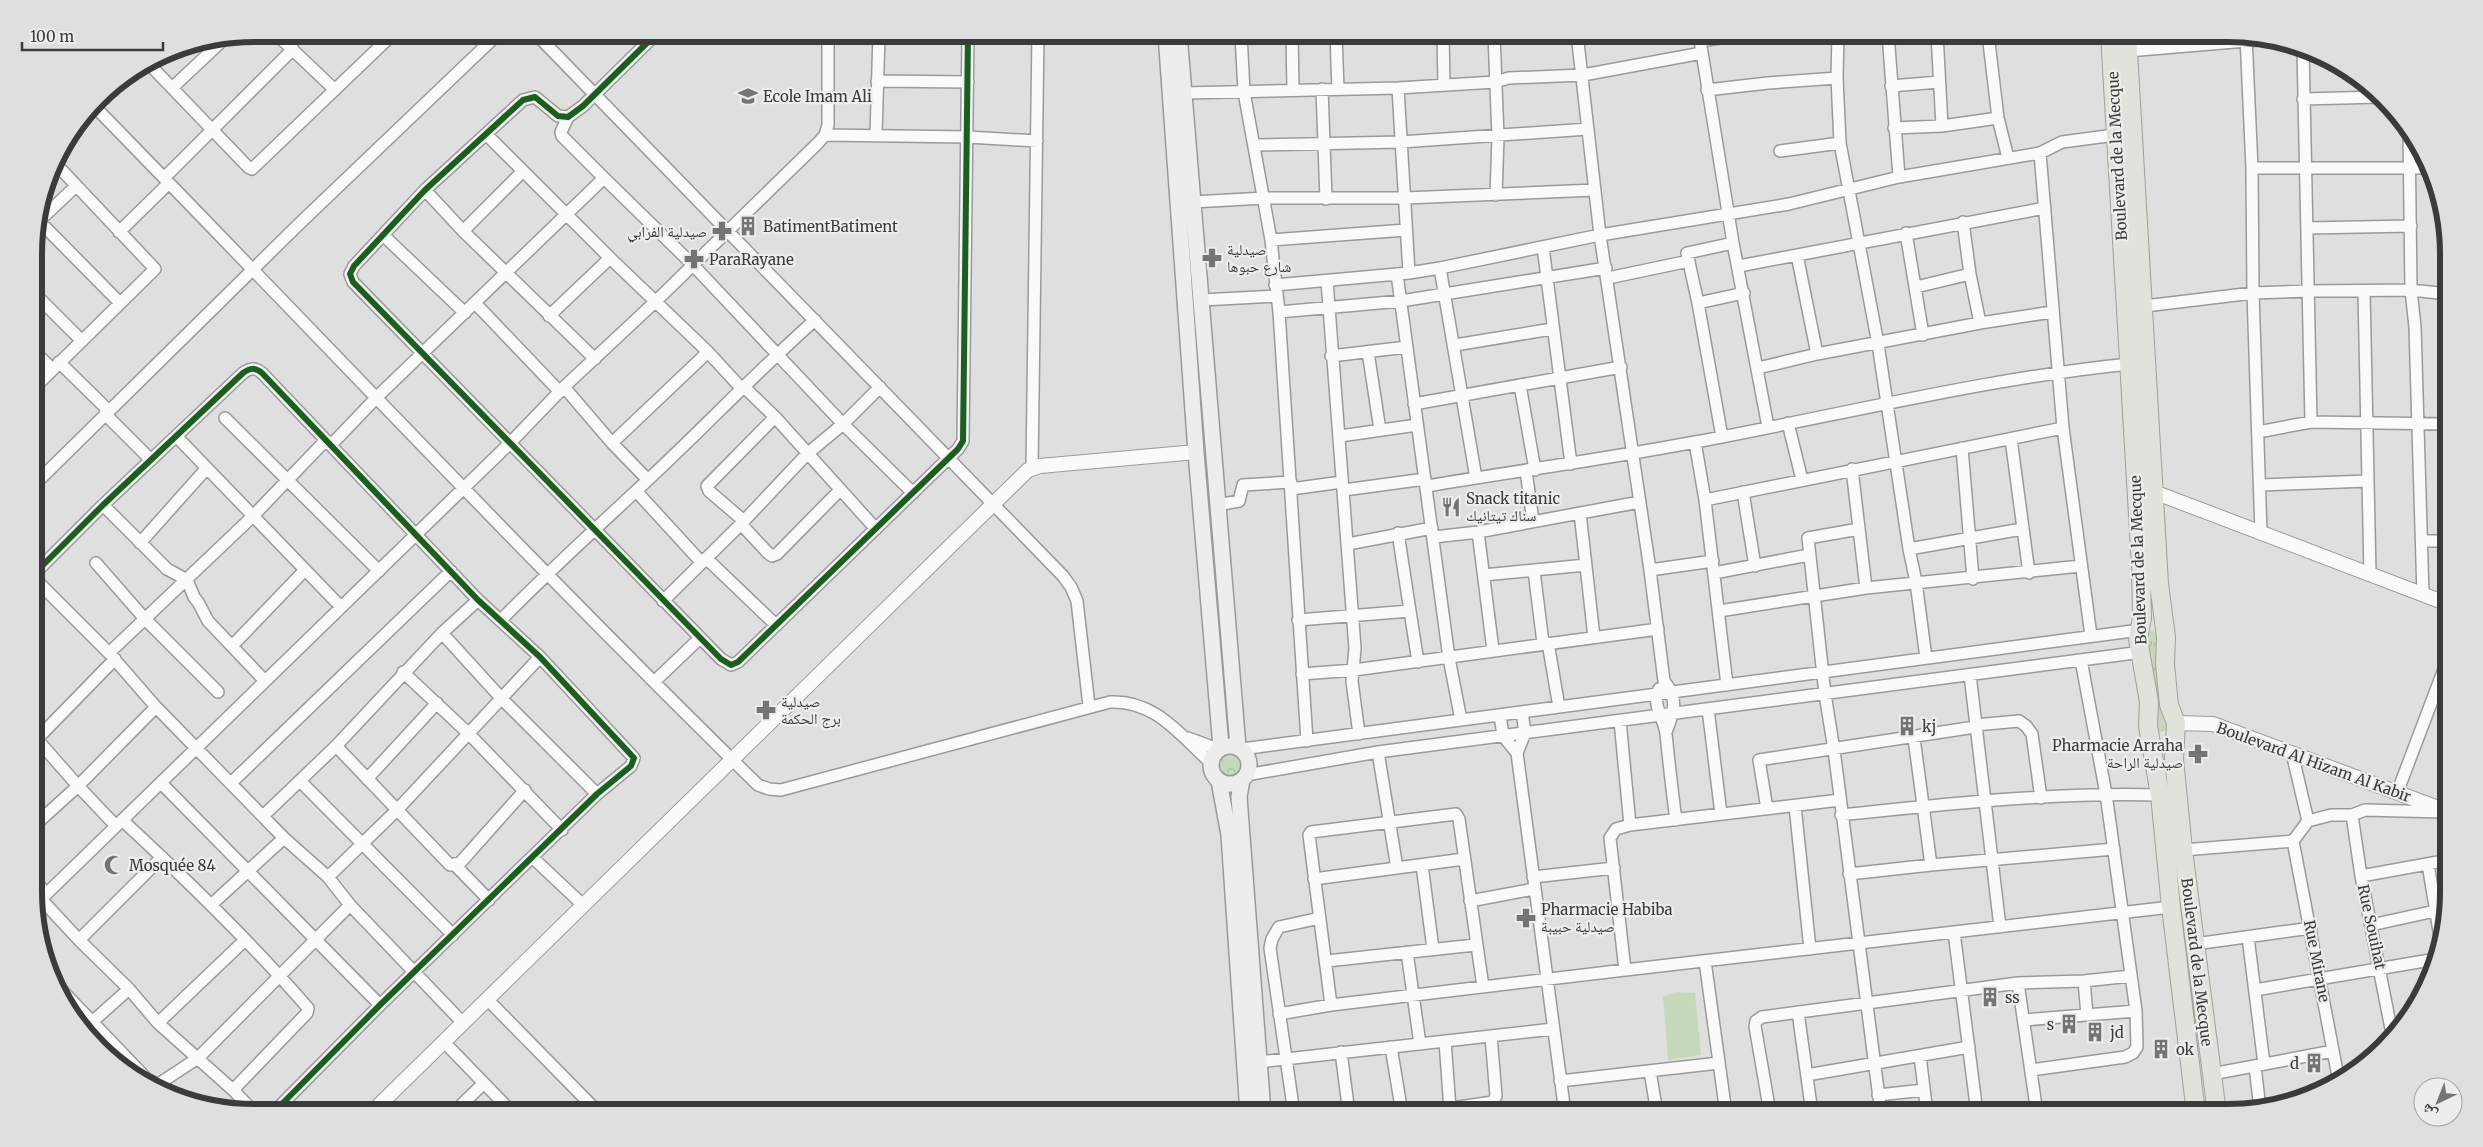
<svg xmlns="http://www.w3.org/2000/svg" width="2483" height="1147" font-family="Merriweather,'Noto Naskh Arabic',serif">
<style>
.grass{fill:url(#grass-tufts)}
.park{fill:url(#park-crowns)}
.pitch{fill:#c7d8ba}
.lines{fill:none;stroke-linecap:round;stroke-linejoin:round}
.minor-casing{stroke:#999a99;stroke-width:14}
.tertiary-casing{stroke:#999a99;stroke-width:16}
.secondary-casing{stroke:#999a99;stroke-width:18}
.primary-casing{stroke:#9da398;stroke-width:20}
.minor{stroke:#fafafa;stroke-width:11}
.tertiary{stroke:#fafafa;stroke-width:14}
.secondary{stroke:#edeeec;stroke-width:15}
.primary{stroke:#e0e3dc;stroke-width:18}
.cycleway-casing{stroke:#eceeeb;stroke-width:9}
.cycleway{stroke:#1b5e20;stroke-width:6}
.labels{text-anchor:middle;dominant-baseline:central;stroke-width:4.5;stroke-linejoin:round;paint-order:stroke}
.poi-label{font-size:15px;fill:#3b3b3a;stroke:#eceeeb;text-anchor:start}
.street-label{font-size:15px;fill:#3b3b3a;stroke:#eceeeb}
.rim{fill:none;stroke:#3b3b3a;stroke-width:6}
</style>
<defs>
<pattern id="grass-tufts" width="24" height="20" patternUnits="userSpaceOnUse" patternTransform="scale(1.25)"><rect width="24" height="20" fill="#c7d8ba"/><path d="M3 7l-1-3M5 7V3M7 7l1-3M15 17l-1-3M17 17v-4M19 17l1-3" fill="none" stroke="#acbaa1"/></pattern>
<pattern id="park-crowns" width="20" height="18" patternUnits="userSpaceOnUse" patternTransform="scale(1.25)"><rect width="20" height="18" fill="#c7d8ba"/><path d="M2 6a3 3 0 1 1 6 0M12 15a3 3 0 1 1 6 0" fill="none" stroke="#acbaa1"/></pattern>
</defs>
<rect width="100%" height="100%" fill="#dfdfdf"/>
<path class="grass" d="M2153 631 2157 633 2163 716 2168 723V729L2161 732 2157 731 2150 650 2145 639 2147 633Z"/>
<path class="park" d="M1212 765a15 15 0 1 1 30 0a15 15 0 1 1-30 0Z"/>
<path class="pitch" d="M1676 992 1695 993 1701 1055 1668 1060 1663 996Z"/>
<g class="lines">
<defs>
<path id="minor" d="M276 34 335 90
M536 34 1063 576 1071 587 1077 601 1089 706
M656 34 583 106 568 117 558 116 535 97 523 100 425 190 354 266 350 274 353 282 721 659 731 665 738 662 958 449 963 441 968 34
M1241 34 1244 92 1271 240 1279 312 1307 741
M1292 34 1293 89
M1336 34 1338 89
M1443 34 1444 85
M1494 34 1498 137 1496 195
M1577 34 1600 235 1650 570 1664 681C1679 699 1674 712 1666 732
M1699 34 1733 243 1768 427
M1838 34 1837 78 1840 143 1878 344 1909 549 1916 582 1926 658
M1838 34H1864
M1888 34 1899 177
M1937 34 1942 126
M1988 34 1998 118 2008 158
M879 36 968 34
M2246 37 2252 168 2253 293 2261 533
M1700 41 1746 34
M2303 49 2311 422
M2128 51 2258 40
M149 64 248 167 252 169 393 34
M877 81 968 82
M1891 86 1939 82
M172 88 223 40
M1398 88 1409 273
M1322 89 1326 199
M1707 90 1768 83 1837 78
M1184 93 1398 88 1495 82 1509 78 1583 75 1702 53
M2303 99 2380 97
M95 107C316 333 532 564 758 785L769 789 781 790 1110 702C1155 700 1179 734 1210 762
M568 117 561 132 562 136 604 178
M1894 128 1942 126 1998 118
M2409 130 2411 290 2415 327 2423 595
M486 134 610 258
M825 135 968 137 1037 141
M876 135 879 34
M1254 145 1401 142 1588 129
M1780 151 1840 143
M2040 153 2063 428 2091 636
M2252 168H2431
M164 178 293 49
M425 190 463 231 595 359
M1193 202 1264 198H1405L1595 190
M39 221 120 303
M39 221 76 186
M1963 222 1970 274 1980 323
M2307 228 2411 226
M463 231 523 171
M119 232 169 183
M1906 233 1923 335
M383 235 465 313
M1271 240 1406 230
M1543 247 1571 464
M1797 255 1817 354
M1739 266 2045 208
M1440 268 1476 478
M1397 274 1449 658 1461 720
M1608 278 1689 261
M1327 281 1355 648 1352 681 1359 734
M1275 285 1409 273 1440 268 1600 235 1789 204 1899 177 2040 153 2062 142 2115 135
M1916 287 1970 274
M2364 292 2370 574
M34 293 81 340
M1202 300 1277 296
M475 303 560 392
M1698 303 1744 293
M2145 306 2253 293 2309 291 2411 290 2448 294
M1279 312 1401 301 1606 268
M549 316 610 258 708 352 742 389
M1455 345 1552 329
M34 351 52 369
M1368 352 1380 430
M1331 356 1407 347
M59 362 109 411
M1758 368 1817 354 1980 323 2052 312
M1520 385 1535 470
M35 387 155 269 55 163
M564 387 612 443 708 352
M744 387 775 417
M1414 404 1621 367
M105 414 151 460
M225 418 379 571
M1788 423 1802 480
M2258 432 2311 422 2448 424
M176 436 341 607
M1340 436 1417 425
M1722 437 1698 303 1687 253 1733 243
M2011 439 2029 573
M1695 442 1705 500 1727 685
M612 443 648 480
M332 444 377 397 604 178 693 265 843 424 913 493
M1962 448 1973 579
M1032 468 1038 34
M1852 469 1866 588
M1526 471 1533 521
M35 484 299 224 498 34
M2260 485 2368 481
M1427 486C1516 471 1606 459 1695 442 1840 415 1982 379 2129 364
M1291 489 1342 482
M1344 490 1425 479
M636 491 702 563
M1743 492 1755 566
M1705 500 2063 428
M103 505 167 569 187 580 194 597 198 602 208 621 265 681
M1218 505 1239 501 1243 485 1291 482
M1580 513 1594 637
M744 521 709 491 707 486 775 417 876 529
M741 524 768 553 772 556 777 554 840 490
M1859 529 1808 538 1825 694 1834 750 1881 1113
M1478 532 1493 650
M1434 537 1478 532 1640 502
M2423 541H2448
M140 543 206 469
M1348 544 1432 528
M1909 549 2022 529
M706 558 776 625
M96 563 145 619 218 692
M1650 570 1713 561
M1534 571 1543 643
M35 573 103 505 243 373C250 368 255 367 262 373L478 600 540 657 634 758 631 766 597 794 380 1005 273 1113
M1714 573 1809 555
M1484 575 1586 565
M35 579 109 653 156 707 284 838 328 877 350 905 463 1023
M663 601 741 524 807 454 843 424 880 387
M1410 611 1418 662
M1719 611 1866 588 2081 566
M501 620C545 575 590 534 636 491 697 435 753 375 815 320
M1298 620 1410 611 1398 533
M442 633 502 699 597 794
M1548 643 1559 707
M232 646 304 571
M109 653 252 517 326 440
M403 672 469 734 562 830
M1302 674 1354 670 1658 629
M1970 675 2000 927
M655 681 700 638
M1659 689C1651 705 1665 720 1666 734 1669 763 1672 791 1676 820
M1708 709 1721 814
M1522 712 1525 733 1517 753 1565 1113
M1500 715 1503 736 1517 753
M1620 721 1630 825
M1975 725 2019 721 2026 726 2032 734 2041 798
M35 737 78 786 116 826
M1188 738 1218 749
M1914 738 1931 865
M35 741 115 659
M336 746 450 865 460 863 525 790
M1242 749 2140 630
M1378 752 1397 868
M2292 753 2308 821
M1246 775 1378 752 2142 652
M367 779 437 703
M300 781 453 935
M161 783 380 1005
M231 783 451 571
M2397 793 2449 656
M1795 806 1810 949
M1767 809 1759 760 1975 727
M1841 815C1947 804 2054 792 2160 795
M2352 815 2361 876 2393 1039
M263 816 336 746 442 633 478 600
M122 820C187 880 250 941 308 1008L307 1013 233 1090
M35 825 78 786 156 707
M2293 841 2339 1082
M2183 850 2293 841 2308 821 2331 815H2352L2365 810 2444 812
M533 858 583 905
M2428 864 2440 937
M455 865 489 900
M1422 865 1433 949
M1849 874 1931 865 2114 849
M2361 876 2449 860
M328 877 397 810 540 657
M1533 877 1614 868
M1314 879 1464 859
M36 881 46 894
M41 899 79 940 129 989 158 1023 233 1090 255 1113
M1470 901 1534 889
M36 904 511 442 564 387 656 301 818 143 825 135 828 125V34
M211 905 284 838
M2371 925 2435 911
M1954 932 1977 1113
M2248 937 2264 1064
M79 940 162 857
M2195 944 2311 928
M1407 952 1420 1044
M1327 961 1475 945
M1705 961 1726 1113
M1625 970 1610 838 1616 829 1630 825 1840 800
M2084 981 2087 1015
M54 982 147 1079 157 1084 165 1093
M2018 983 2037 1113
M2255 990 2436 959
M487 999 599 1113
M1331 1005 1309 835 1311 832 1456 814 1459 819 1483 987
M1798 1012 1812 1113
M1279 1014 1331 1005 1625 970 2171 907
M2024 1020 2136 1011
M158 1023 245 940
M2391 1025 2404 1023
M83 1030 129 989
M1445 1041 1450 1109
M444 1042 509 1109 505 1113
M1391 1047 1402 1113
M1341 1052 1349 1113
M1920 1056 1927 1113
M1259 1062 1553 1029
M2255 1066 2260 1109
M2031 1070 2125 1057 2133 1053 2137 1047 2136 1011 2106 794 2081 660
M1650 1071 1657 1113
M2212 1074 2333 1051
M1807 1075 1969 1047
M1560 1081 1719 1063
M154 1087 198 1058 350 905
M1878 1095 1924 1090
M453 1113 484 1083
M1294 1113 1270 948 1272 939 1279 927 1320 918
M1417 1113 1493 1102 1496 1096 1491 1036
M1770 1113 1755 1026 1756 1021 1762 1017 2018 983 2084 981 2131 976"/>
<path id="tertiary" d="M2154 492 2448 604
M2176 723 2213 724 2449 812
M371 1113 1028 470 1040 466 1196 452"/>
<path id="secondary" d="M1166 34 1196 452 1221 747
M1179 34 1238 747
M1211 765a19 19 0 1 1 38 0a19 19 0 1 1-38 0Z
M1242 780 1239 797 1263 1113
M1219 781 1229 835 1248 1113"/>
<path id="primary" d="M2110 34 2141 567 2142 618 2138 639 2149 702 2148 726 2160 795 2171 907 2196 1113
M2127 34 2159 584 2166 637 2165 664 2169 705 2176 723 2174 759 2183 850 2217 1113"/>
</defs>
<use href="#minor" class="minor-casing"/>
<use href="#tertiary" class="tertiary-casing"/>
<use href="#secondary" class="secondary-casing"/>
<use href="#primary" class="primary-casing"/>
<use href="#minor" class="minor"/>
<use href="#tertiary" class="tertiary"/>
<use href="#secondary" class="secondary"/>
<use href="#primary" class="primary"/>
<defs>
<path id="cycleway" d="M656 34 583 106 568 117 558 116 535 97 523 100 425 190 354 266 350 274 353 282 721 659 731 665 738 662 958 449 963 441 968 34
M35 573 103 505 243 373C250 368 255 367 262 373L478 600 540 657 634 758 631 766 597 794 380 1005 273 1113"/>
</defs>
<use href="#cycleway" class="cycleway-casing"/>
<use href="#cycleway" class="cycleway"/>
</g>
<defs>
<symbol id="school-bare" viewBox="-9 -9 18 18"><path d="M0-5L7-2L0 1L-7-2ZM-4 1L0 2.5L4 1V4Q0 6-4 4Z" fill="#747474" stroke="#eceeeb" stroke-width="2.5" paint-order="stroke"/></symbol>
<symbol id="building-bare" viewBox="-9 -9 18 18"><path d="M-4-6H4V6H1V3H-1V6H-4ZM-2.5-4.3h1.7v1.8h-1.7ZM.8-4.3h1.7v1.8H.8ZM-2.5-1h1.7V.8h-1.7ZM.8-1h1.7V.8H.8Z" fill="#747474" stroke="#eceeeb" stroke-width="2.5" paint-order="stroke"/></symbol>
<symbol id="pharmacy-bare" viewBox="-9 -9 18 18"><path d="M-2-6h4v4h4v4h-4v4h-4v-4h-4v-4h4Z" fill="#747474" stroke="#eceeeb" stroke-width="2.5" paint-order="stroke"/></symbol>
<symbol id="restaurant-bare" viewBox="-9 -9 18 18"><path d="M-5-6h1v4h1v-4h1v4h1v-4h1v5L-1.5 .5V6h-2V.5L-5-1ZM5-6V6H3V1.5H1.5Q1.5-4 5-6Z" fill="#747474" stroke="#eceeeb" stroke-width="2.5" paint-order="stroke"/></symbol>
<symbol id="mosque-bare" viewBox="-9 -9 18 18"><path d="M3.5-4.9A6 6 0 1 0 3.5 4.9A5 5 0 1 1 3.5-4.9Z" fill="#747474" stroke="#eceeeb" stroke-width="2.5" paint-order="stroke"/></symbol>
</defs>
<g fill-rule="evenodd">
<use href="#school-bare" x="734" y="82" width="28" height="28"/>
<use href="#building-bare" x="734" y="212" width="28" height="28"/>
<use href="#pharmacy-bare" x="708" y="217" width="28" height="28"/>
<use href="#pharmacy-bare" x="1198" y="244" width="28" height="28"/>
<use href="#pharmacy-bare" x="680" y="245" width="28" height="28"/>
<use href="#restaurant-bare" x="1437" y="493" width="28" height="28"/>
<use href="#pharmacy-bare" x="752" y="696" width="28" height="28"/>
<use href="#building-bare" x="1893" y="712" width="28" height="28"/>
<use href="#pharmacy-bare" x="2184" y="740" width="28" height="28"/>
<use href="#mosque-bare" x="100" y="851" width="28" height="28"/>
<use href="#pharmacy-bare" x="1512" y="904" width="28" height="28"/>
<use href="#building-bare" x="1976" y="983" width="28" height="28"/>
<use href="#building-bare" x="2055" y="1010" width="28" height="28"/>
<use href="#building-bare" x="2081" y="1018" width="28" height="28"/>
<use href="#building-bare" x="2147" y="1035" width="28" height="28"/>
<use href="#building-bare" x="2300" y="1049" width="28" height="28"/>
</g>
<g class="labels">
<g class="poi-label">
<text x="763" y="96">Ecole Imam Ali</text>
<text x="763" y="226">BatimentBatiment</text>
<text x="707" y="231" text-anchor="end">صيدلية الفرابي</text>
<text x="1227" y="249">صيدلية<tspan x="1227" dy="17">شارع حبوها</tspan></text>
<text x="709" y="259">ParaRayane</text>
<text x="1466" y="498">Snack titanic<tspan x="1466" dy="17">سناك تيتانيك</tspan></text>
<text x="781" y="701">صيدلية<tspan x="781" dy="17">برج الحكمة</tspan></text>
<text x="1922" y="726">kj</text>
<text x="2183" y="745" text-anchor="end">Pharmacie Arraha<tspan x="2183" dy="17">صيدلية الراحة</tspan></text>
<text x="129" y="865">Mosquée 84</text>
<text x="1541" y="909">Pharmacie Habiba<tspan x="1541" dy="17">صيدلية حبيبة</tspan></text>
<text x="2005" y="997">ss</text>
<text x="2054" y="1024" text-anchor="end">s</text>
<text x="2110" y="1032">jd</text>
<text x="2176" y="1049">ok</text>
<text x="2299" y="1063" text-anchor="end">d</text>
</g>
<g class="street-label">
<text transform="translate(2117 156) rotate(-93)">Boulevard de la Mecque</text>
<text transform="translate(2138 560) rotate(-92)">Boulevard de la Mecque</text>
<text transform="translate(2314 762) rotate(20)">Boulevard Al Hizam Al Kabir</text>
<text transform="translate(2372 927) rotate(78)">Rue Souihat</text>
<text transform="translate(2317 961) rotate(79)">Rue Mirane</text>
<text transform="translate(2197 962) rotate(83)">Boulevard de la Mecque</text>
</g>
</g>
<path d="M0 0H2483V1147H0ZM254 42H2228A212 212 0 0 1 2440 254V892A212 212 0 0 1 2228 1104H254A212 212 0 0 1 42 892V254A212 212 0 0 1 254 42Z" fill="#dee0dd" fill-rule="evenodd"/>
<path class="rim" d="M254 42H2228A212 212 0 0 1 2440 254V892A212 212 0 0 1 2228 1104H254A212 212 0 0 1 42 892V254A212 212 0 0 1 254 42Z"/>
<g transform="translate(2438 1102) rotate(223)"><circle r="24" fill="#eceeeb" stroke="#a5a6a4"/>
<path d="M0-4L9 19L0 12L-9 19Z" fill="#747474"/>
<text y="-8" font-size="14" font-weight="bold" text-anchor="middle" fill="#3b3b3a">ش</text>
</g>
<path d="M22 42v8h141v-8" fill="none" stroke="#3b3b3a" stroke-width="2.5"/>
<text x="30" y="42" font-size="15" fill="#3b3b3a" stroke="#eceeeb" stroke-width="4" paint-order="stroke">100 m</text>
</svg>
